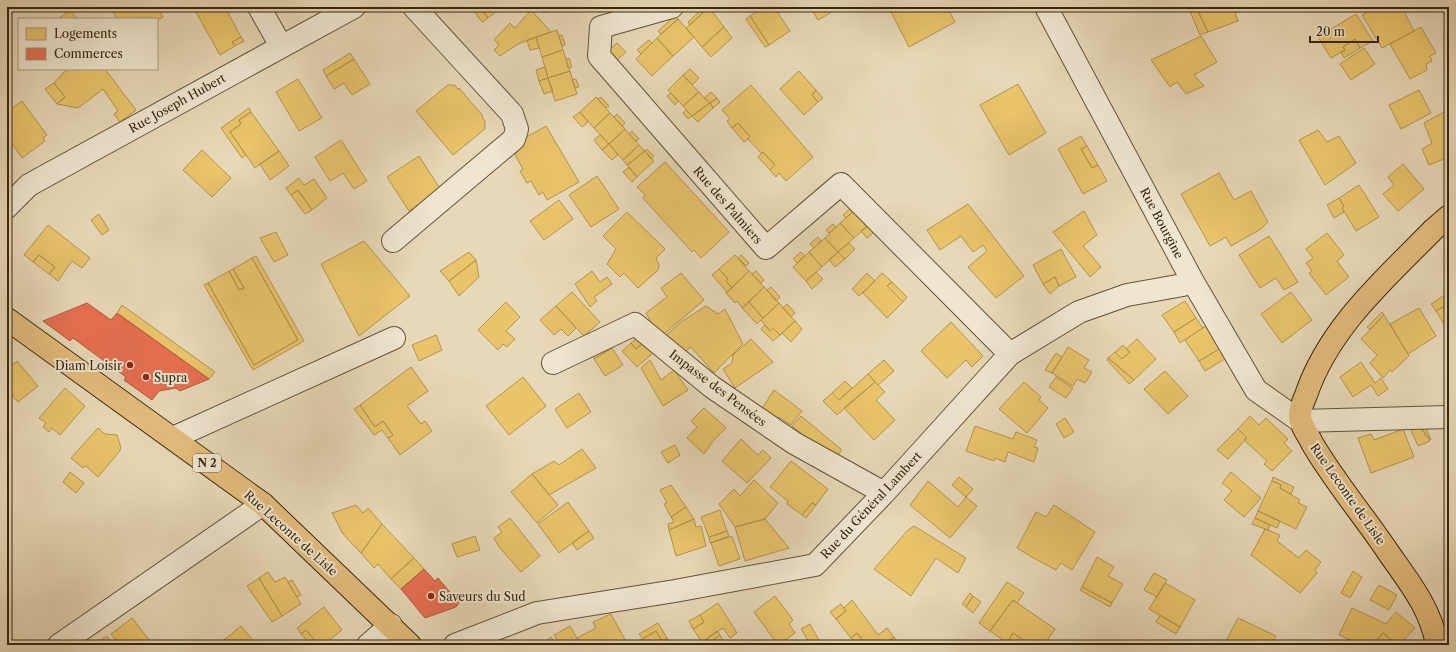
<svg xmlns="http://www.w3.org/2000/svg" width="1456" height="652" font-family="'Libre Caslon Text',serif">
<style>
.homes{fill:#e9c46a;stroke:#b3954f}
.shops{fill:#e76f51;stroke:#b2593e}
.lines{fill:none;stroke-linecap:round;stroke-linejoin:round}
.minor-casing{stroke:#62533a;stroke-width:24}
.major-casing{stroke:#362711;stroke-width:24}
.minor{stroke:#efe6d0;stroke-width:22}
.major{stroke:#e4bc7c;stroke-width:22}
.poi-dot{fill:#8f2418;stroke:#efe6d0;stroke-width:1.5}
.labels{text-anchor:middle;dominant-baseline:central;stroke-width:4;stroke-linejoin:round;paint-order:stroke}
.shield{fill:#efe6d0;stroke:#6e604a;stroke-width:1}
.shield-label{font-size:11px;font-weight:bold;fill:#362711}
.street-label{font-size:12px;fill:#362711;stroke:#efe6d0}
.poi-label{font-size:12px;fill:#362711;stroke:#efe6d0;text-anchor:start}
</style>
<rect width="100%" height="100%" fill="#e7d8b7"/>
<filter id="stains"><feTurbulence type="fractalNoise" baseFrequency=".005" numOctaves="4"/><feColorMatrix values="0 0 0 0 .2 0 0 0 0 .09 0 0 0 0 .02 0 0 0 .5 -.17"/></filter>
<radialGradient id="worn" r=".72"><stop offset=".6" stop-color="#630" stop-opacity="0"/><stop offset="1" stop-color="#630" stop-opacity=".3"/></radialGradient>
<path class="homes" d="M110 7H157L163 17 157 20 117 19Z
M193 7H221L223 9 225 7 241 37 232 42 235 46 220 55Z
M471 7H480L488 18 482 22Z
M480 7H502L488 18Z
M539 7H551L544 13Z
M709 7 724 27 702 47 686 28Z
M764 7H774L790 31 769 45 750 16Z
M810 7H841L818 20Z
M901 7H947L955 22 909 47 891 12Z
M1188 7H1196L1208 32 1200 35Z
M1196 7H1244L1245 9 1235 13 1238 21 1208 32Z
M1377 7H1402L1414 31 1382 48 1362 15Z
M70 10 77 19H58Z
M531 10 551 32 518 44 500 56 494 50 499 45 494 40 510 23 515 28Z
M701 10 703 13 690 25 688 22Z
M1356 14 1373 41 1360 48 1355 39 1343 47 1345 50 1331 58 1318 37Z
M675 16 678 19 661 34 658 31Z
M750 16 769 45 765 47 746 19Z
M678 19 694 37 673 56 657 38Z
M724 27 732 38 711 57 702 47Z
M1421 27 1436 53 1430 56 1432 61 1426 64 1427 70 1410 79 1390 44Z
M557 30 563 50 542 57 536 37Z
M562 35 565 45 562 46 559 36Z
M1201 36 1217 62 1194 75 1204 86 1186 94 1177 82 1170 87 1151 60Z
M241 37 244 41 235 46 232 42Z
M536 37 539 48 530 50 527 40Z
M657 38 673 56 652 76 636 59Z
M1355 39 1360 48 1344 58 1341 52 1345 50 1343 47Z
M649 40 652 43 641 54 637 50Z
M617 43 626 52 616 61 607 51Z
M1364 48 1375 64 1351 80 1340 64Z
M563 50 570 71 548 78 542 57Z
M350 53 354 59 326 76 323 70Z
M569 58 572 67 568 68 566 59Z
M354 59 370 84 352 95 344 83 334 89 326 76Z
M545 67 548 78 539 81 536 70Z
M67 69H105L136 110 120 122 114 114 118 111 103 89 78 108 57 104 65 97 54 83Z
M690 69 699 78 692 85 683 75Z
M570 71 577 94 555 101 548 78Z
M799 71 816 90 812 95 818 102 804 115 780 89Z
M683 75 699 92 683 106 668 90Z
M548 78 553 91 544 94 539 81Z
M298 79 322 118 299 131 276 92Z
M576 79 579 87 575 88 572 80Z
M54 83 65 97 57 104 45 89Z
M1018 84 1046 133 1009 155 980 105Z
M448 85H455L458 90 459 88 483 116 482 117 485 121V129L453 155 416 111Z
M751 85 813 157 786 181 779 173 776 177 770 170 775 165 763 152 762 154 748 139 750 137 738 123 732 128 727 121 730 119 722 110Z
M816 90 823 98 818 102 812 95Z
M1419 90 1431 113 1401 129 1389 105Z
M699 92 710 103 692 116 683 106Z
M711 92 717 98 710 103 704 98Z
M671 93 678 101 675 105 667 96Z
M596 97 610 113 594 128 580 112Z
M601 97 609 106 606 108 598 99Z
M717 98 720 102 713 108 710 103Z
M22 101 47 135 43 138 45 141 22 158 7 137V112Z
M710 103 713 108 698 122 692 116Z
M249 108 251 112 239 120 241 124 230 132 246 155 242 158 221 128Z
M686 110 692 116 688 119 683 113Z
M251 112 279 151 255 168 230 132 241 124 239 120Z
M580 112 588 122 582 127 573 117Z
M1444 112 1449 120V157L1429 165 1422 149 1432 143 1424 123Z
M610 113 625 129 609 144 594 128Z
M617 114 625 123 622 126 614 117Z
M738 123 750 137 744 142 732 128Z
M546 126 579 182 547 200 543 192 539 195 531 181 527 183 520 171 523 169 515 155 516 152 512 145Z
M625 129 639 145 623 160 609 144Z
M1318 130 1327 142 1339 136 1356 163 1325 185 1299 140Z
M632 131 639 139 636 141 629 134Z
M600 135 609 144 602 150 594 140Z
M1081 136 1087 146 1081 149 1092 168 1098 165 1107 181 1083 194 1058 149Z
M341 140 367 181 354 189 343 173 330 181 315 157Z
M609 144 618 155 612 160 602 150Z
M639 145 645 151 627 165 623 160Z
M1087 146 1098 165 1092 168 1081 149Z
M647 149 654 156 651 159 645 151Z
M202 150 231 178 212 197 183 170Z
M279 151 289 166 270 180 260 164Z
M645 151 654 161 637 177 627 165Z
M763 152 775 165 770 170 758 157Z
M419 156 441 190 409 211 387 177Z
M665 162 729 232 701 258 694 250 692 252 643 198 645 195 637 187Z
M1403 164 1424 189 1398 211 1383 194 1394 185 1388 177Z
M629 167 637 177 632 182 623 172Z
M1219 173 1234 200 1251 191 1268 222 1261 229 1231 246 1226 237 1210 246 1181 194Z
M597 176 619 209 591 227 569 195Z
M299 178 304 185 314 179 327 198 312 210 298 190 291 195 286 188Z
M7 179 11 183 7 187Z
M1359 185 1379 217 1356 231 1342 208 1344 206 1339 198Z
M298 190 312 210 305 214 291 195Z
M1339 198 1344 206 1342 208 1344 212 1334 218 1327 205Z
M559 200 573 219 544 240 530 221Z
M968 204 1024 276 996 298 968 267 987 251 983 245 973 252 961 236 940 250 927 230Z
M851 208 854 211 846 218 843 215Z
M857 208 871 223 854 238 840 223Z
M1084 211 1097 235 1083 246 1101 267 1090 277 1053 232Z
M627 212 665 249 656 258 659 265 658 270 638 288 624 273 620 277 607 264 616 249 603 236Z
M99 214 109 230 102 235 91 220Z
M840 223 854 238 838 252 825 238Z
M871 223 877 230 867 238 861 231Z
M833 224 836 227 829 233 826 230Z
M48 225 90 258 82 268 72 261 58 281 49 274 55 267 39 255 33 262 24 255Z
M276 232 288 255 274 262 260 238Z
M1327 233 1344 255 1337 261 1349 277 1326 295 1309 273 1312 271 1306 263 1313 258 1306 249Z
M1269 236 1298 282 1284 290 1276 278 1260 288 1239 255Z
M818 237 821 241 814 248 810 244Z
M825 238 838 252 822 267 809 252Z
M364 241 410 296 359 336 321 264Z
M849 243 855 249 845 259 838 252Z
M1061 249 1076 277 1059 286 1055 277 1043 284 1033 265Z
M469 252 476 260 449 281 440 271Z
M801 252 805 256 797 263 793 259Z
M809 252 822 267 806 281 793 267Z
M838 252 845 259 835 267 829 260Z
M39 255 55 267 49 274 33 262Z
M735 255 749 271 732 288 726 281 728 279 719 269Z
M741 255 749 263 746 266 738 258Z
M256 256 304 341 253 370 204 285 208 283 254 365 298 340 252 258Z
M252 258 298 340 254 365 208 283 229 271 239 290 244 288 233 269Z
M476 260 479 277 459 296 449 281Z
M233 269 244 288 239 290 229 271Z
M719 269 728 279 726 281 732 288 727 292 712 275Z
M592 271 600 282 607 277 612 284 594 297 597 301 590 307 575 284Z
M749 271 764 287 742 308 737 301 735 303 726 293Z
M756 271 764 280 761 283 752 274Z
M816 272 823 279 812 289 806 281Z
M681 273 704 300 663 335 652 324 646 313 667 297 661 288Z
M867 273 875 281 859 296 852 289Z
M882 273 892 282 887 286 903 302 887 318 863 293Z
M1055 277 1059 286 1050 294 1043 284Z
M892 282 907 297 903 302 887 286Z
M764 287 779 303 763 318 749 302Z
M771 287 780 297 776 301 767 290Z
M572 292 600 322 584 336 556 306Z
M1291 292 1312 320 1282 343 1261 314Z
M1449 292V303L1436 311 1431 304Z
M1185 301 1196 318 1174 332 1162 315Z
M506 302 520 317 506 331 515 339 507 347 503 344 498 350 478 330Z
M749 302 763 318 757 324 742 308Z
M779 303 795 321 780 335 773 328 770 331 761 320Z
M1449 303V332L1436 311Z
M787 304 795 313 791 317 783 308Z
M122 305 215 372 209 379 117 313Z
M556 306 576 328 568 336 561 329 554 335 540 320Z
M706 306 718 314 725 309 743 344 714 373 691 347 682 354 664 337 681 322Z
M1419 308 1436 336 1408 354 1390 324Z
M1382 312 1384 315 1370 329 1367 327Z
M1384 315 1409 356 1392 372 1390 370 1383 378 1370 363 1377 355 1361 339Z
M1196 318 1203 328 1180 343 1174 332Z
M795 321 802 329 791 342 782 333Z
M951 322 983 356 972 367 966 360 947 378 921 351Z
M765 325 770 331 773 328 780 335 773 341 761 329Z
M1207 325 1221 348 1199 361 1185 340Z
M436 335 442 350 419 361 412 345Z
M638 337 643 343 636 349 631 343Z
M751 339 773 362 735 388 723 369 732 363 733 355Z
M1137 339 1156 359 1134 380 1108 358 1115 352 1122 359 1130 352 1126 349Z
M608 342 612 348 594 359 591 353Z
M631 343 636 349 643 343 653 353 637 367 622 351Z
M1123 345 1130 352 1122 359 1115 352Z
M1068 347 1089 360 1084 368 1092 372 1085 383 1077 379 1073 386 1052 373Z
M612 348 623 365 605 376 594 359Z
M1221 348 1228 357 1205 371 1199 361Z
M1056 353 1062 357 1052 373 1045 370Z
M1108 358 1134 380 1129 384 1107 360Z
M650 360 661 380 674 370 688 390 663 406 641 368Z
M884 360 894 371 878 385 868 374Z
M17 361 38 386 18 402 7 389V369Z
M1361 362 1375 383 1381 378 1388 389 1378 396 1371 385 1353 397 1340 377Z
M411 367 428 391 407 406 421 424 425 421 432 431 400 455 388 438 393 435 383 421 375 427 360 405Z
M1165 371 1188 396 1168 414 1144 389Z
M868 374 875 382 837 415 823 401 832 393 839 400Z
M523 377 546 406 509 435 486 406Z
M1056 377 1073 388 1066 398 1049 387Z
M845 381 852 388 839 400 832 393Z
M875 382 885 392 876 400 895 420 874 440 844 408Z
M1024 382 1041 397 1039 400 1048 408 1027 433 999 409Z
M65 388 85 406 60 435 52 428 49 432 43 427 46 423 39 418Z
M774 390 802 411 791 425 779 417 775 423 759 413Z
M579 393 591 412 567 428 555 409Z
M360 405 375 427 383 421 393 435 388 438 382 430 374 435 354 409Z
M704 408 726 428 714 440 704 454 687 438 697 427 691 421Z
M801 416 842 450 835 458 800 437 802 434 792 426Z
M1250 416 1259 425 1266 418 1288 439 1284 443 1292 451 1272 471 1264 464 1267 461 1244 440 1247 438 1238 429Z
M1065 418 1074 432 1064 438 1056 424Z
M1424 424 1431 440 1419 426Z
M975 426 1013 439 1016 432 1037 440 1034 447 1038 448 1034 462 1008 452 1005 462 995 458 994 461 966 451Z
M1419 426 1430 441 1418 446 1411 430Z
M7 427 12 433 7 436Z
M98 428 105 434 117 435 121 448 119 452 98 477 86 466 83 468 71 458Z
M1238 429 1247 438 1228 459 1217 450Z
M1403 429 1414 457 1371 473 1358 438 1371 434 1374 440Z
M741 439 758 455 763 450 771 458 747 483 722 461Z
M675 445 680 455 668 463 661 452Z
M582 449 596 468 549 495 532 474 554 461 559 465Z
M791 461 828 489 816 505 812 503 802 515 787 504 788 501 770 487Z
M70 472 84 483 76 493 63 482Z
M1231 472 1261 498 1244 517 1224 500 1232 491 1222 483Z
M532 474 558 505 537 523 511 492Z
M959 477 973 489 966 497 952 485Z
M1273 477 1294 487 1291 494 1280 488 1281 485 1272 481Z
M754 480 778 503 765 519 735 527 719 504 734 489 740 496Z
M928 481 958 507 966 497 977 506 950 538 910 505Z
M1272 481 1281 485 1280 488 1300 500 1298 503 1307 507 1296 529 1258 511Z
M671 485 686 507 671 517 664 504 667 503 660 490Z
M1447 490H1449V503H1446Z
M568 502 589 531 559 553 538 524Z
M812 503 816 505 806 518 802 515Z
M1446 503H1449V518H1445Z
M356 505 363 513 368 508 382 524 361 553 343 534 332 513Z
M1054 505 1095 532 1072 570 1061 563 1056 570 1030 556 1017 548 1036 512 1046 517Z
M686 507 694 519 669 530 668 524 674 522 671 517Z
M720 510 727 531 709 537 701 517Z
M1258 511 1280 521 1277 528 1255 518Z
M510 518 540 556 521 572 499 547 494 538 502 532 498 527Z
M1255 518 1270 525 1268 530 1252 524Z
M694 519 696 527 701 526 706 546 676 556 669 530Z
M765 519 789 548 745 561 735 527Z
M382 524 414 558 391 579 378 564 374 568 361 553Z
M914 526 966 558 958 573 936 558 911 596 874 569 908 530Z
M1265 529 1280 535 1277 541 1299 558 1306 550 1321 562 1315 570 1317 573 1300 593 1251 555Z
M589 531 594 538 577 550 572 543Z
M727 531 729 536 710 543 709 537Z
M475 536 480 550 457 557 452 544Z
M732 536 740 559 719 566 711 543Z
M1097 557 1114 567 1108 576 1123 584 1112 603 1082 587Z
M414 558 424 569 401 589 391 579Z
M1353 571 1362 577 1350 598 1341 593Z
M268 572 275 582 285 577 301 604 282 616 259 578Z
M1154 573 1167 580 1157 597 1144 590Z
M259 578 282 616 272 622 247 586Z
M292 580 301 595 297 597 288 582Z
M1007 582 1024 593 1017 603 1013 600 990 631 979 623Z
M1165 583 1195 600 1180 627 1149 609Z
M1379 585 1397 595 1389 610 1370 600Z
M1082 587 1112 603 1110 607 1080 590Z
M970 593 973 596 966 607 962 604Z
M775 596 793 620 789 624 795 633 778 645 754 612Z
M973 596 981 602 973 613 966 607Z
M852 600 878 635 887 628 894 637 884 645H871L869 642 866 644 857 633 851 638 836 619 846 611 844 608Z
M1013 600 1055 629 1044 645H1031L1013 633 1007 643 990 631Z
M718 603 737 633 730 638 723 628 702 642 693 629 704 622 700 615Z
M841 604 846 611 836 619 830 612Z
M324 607 342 630 323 645H319L306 630 301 634 297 628Z
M1352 608 1386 624 1396 612 1415 628 1399 645H1397L1383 633 1373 645H1362L1339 635Z
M611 614 628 645H581L577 638 596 628 593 622Z
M700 615 704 622 693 629 689 621Z
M1160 615 1180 627 1176 634 1156 622Z
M132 618 153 645H120L111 634Z
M1238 618 1276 636 1271 645H1234L1226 641Z
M658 623 667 638 662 641 656 631 643 639 639 634Z
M810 624 821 644 819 645H811L801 629Z
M241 626 257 645H229L225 639Z
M570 626 581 645H560L554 635Z
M306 630 319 645H311L301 634Z
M656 631 662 641 667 638 672 645H632Z
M717 631 720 635 707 644 705 640Z
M857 633 866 644 857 645 851 638Z
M1013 633 1020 638 1015 645H1010L1007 643Z
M1383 633 1397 645H1373Z
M720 635 726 645H708L707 644Z
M107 636 112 645H93Z
M551 637 557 645H542L541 644Z
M894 637 898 642 893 645H886Z
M225 639 229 645H218Z
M1348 639 1362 645H1353L1347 642Z
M742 640 745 645H734Z
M1226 641 1234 645H1224Z"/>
<path class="shops" d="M87 303 111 320 117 313 209 379 180 391 176 388 159 391 152 400 124 380 126 377 73 338 70 341 43 321Z
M424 569 435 581 438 578 459 603 456 607 425 618 401 589Z"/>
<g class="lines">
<defs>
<path id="minor" d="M259 7 281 46
M672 7 601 27 599 56 766 248 841 184 1010 354
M1046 7 1192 280 1256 390 1300 421 1449 417
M7 207 29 185 354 7
M393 241 514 139 517 129 512 114 414 7
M553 363 635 324 712 387 794 443 884 493
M173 438 394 338
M59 645 263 504
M368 645 391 625
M455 645 537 613 675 591 815 565 884 493 1010 354 1079 312 1127 295 1183 285 1192 280"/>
<path id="major" d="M7 319 263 504 410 645
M1437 645C1431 609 1409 582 1388 552 1364 516 1334 481 1312 443 1309 436 1303 429 1301 421 1298 414 1303 402 1306 395 1329 327 1385 279 1434 229L1449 216"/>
</defs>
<use href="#minor" class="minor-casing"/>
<use href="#major" class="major-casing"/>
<use href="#minor" class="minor"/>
<use href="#major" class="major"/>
</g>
<g class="poi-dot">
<circle cx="130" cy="365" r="4"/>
<circle cx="146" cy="377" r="4"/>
<circle cx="431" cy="596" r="4"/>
</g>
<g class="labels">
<rect class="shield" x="193" y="454" width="28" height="18" rx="3"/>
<g class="shield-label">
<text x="207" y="463">N 2</text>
</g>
<g class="street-label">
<text transform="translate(177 103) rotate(-29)">Rue Joseph Hubert</text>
<text transform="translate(728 205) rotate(49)">Rue des Palmiers</text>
<text transform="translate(1162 223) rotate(62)">Rue Bourgine</text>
<text transform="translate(718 388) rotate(37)">Impasse des Pensées</text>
<text transform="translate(1348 494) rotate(55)">Rue Leconte de Lisle</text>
<text transform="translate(871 505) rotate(-47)">Rue du Général Lambert</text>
<text transform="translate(291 533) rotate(42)">Rue Leconte de Lisle</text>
</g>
<g class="poi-label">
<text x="122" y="365" text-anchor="end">Diam Loisir</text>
<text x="154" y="377">Supra</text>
<text x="439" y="596">Saveurs du Sud</text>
</g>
</g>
<rect width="1456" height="652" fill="none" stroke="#e7d8b7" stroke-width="24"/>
<rect x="8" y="8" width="1440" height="636" fill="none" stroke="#362711" stroke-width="2"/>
<rect x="12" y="12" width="1432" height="628" fill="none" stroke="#362711"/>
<rect x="18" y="18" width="140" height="52" fill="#efe6d0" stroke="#a59a84"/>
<rect x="26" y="28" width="20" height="12" fill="#e9c46a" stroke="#a59a84"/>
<text x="54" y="38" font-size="12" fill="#362711">Logements</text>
<rect x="26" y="48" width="20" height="12" fill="#e76f51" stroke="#a59a84"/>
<text x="54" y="58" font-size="12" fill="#362711">Commerces</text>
<path d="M1310 36v6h68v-6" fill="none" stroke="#362711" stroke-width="2"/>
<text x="1316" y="36" font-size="12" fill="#362711" stroke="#efe6d0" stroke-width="3" paint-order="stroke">20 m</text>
<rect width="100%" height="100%" filter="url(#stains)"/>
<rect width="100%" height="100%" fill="url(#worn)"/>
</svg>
